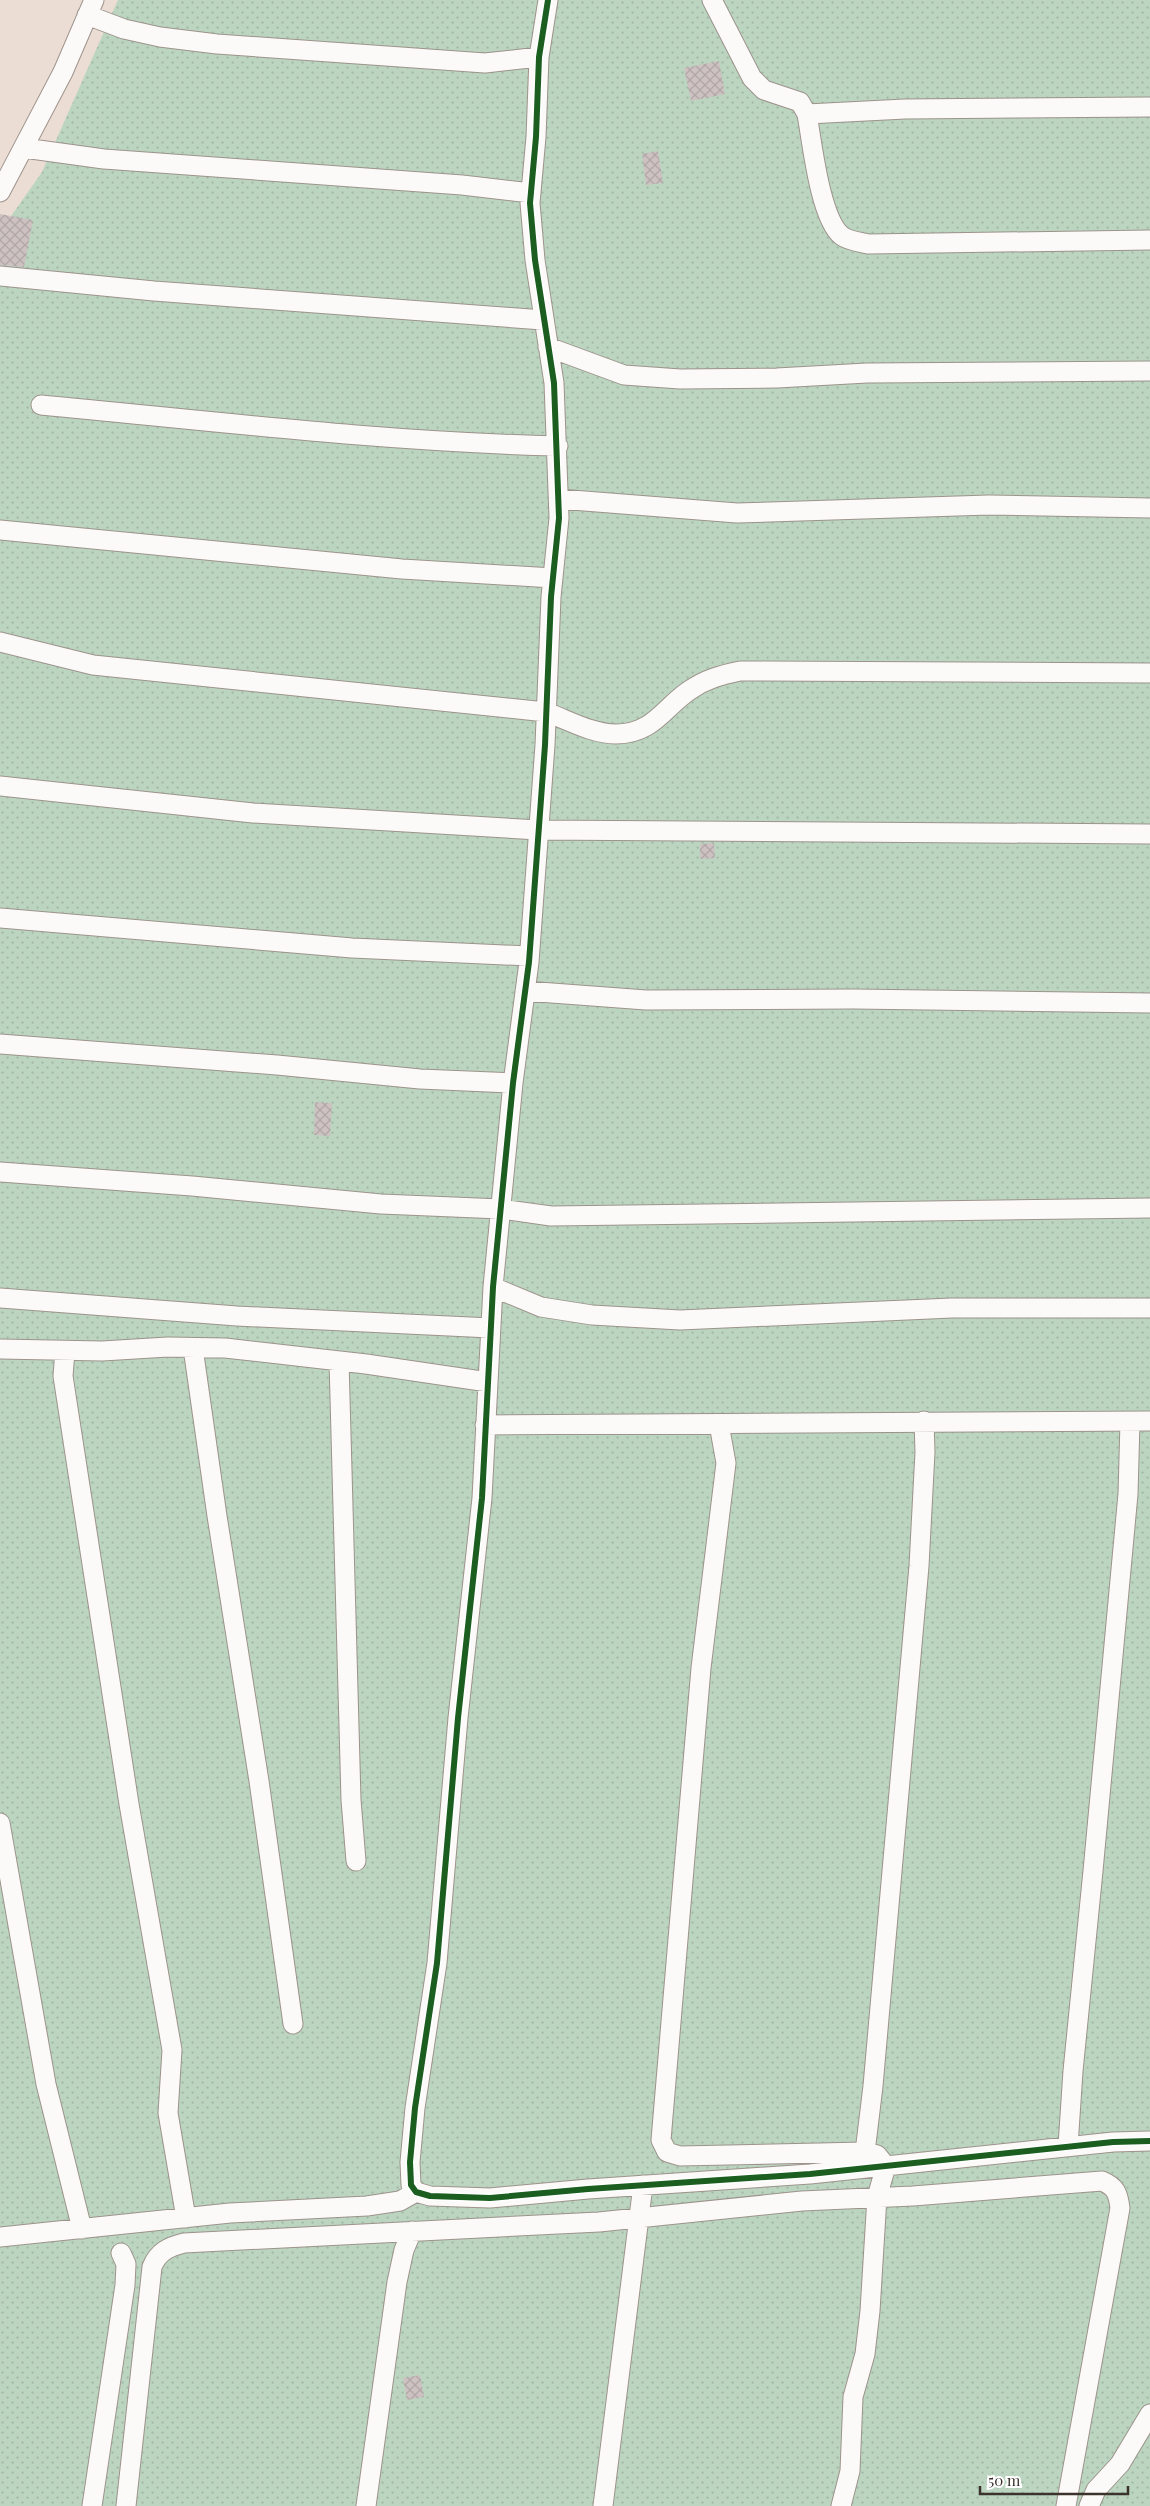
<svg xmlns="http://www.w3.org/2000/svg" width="1150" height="2506" font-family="'Playfair Display',serif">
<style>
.park{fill:url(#park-dots)}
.building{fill:url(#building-cross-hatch)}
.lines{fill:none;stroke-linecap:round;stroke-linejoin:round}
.minor-casing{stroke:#9d938c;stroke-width:21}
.minor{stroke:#fcfaf9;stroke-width:19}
.cycleway-casing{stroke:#fff;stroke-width:9}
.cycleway{stroke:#1b5e20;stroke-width:6}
</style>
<defs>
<pattern id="park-dots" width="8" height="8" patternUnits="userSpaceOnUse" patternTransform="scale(1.25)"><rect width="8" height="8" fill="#bbd5c0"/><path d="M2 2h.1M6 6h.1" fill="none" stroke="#a2b7a5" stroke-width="1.8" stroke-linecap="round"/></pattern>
<pattern id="building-cross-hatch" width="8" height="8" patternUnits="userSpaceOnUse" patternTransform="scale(1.25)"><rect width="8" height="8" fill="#cdc2c1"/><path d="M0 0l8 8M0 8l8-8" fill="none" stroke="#b1a7a6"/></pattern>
</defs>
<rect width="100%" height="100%" fill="#ebddd4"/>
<path class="park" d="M118 0H1150V2506H0V232L42 172Z"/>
<path class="building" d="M719 61 725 94 691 101 684 68Z
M658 151 663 183 646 185 642 154Z
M0 214 33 220 24 267 0 265Z
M714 843 715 858 700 859V844Z
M315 1102 332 1103 330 1136 314 1135Z
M420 2375 424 2397 407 2400 403 2378Z"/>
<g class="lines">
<defs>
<path id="minor" d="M548 0 539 57 536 137 530 203 535 260 554 383 559 518 551 597 545 745 529 962 513 1083 493 1287 482 1498 458 1718 437 1963 415 2108 410 2162 411 2185 416 2192 430 2196 490 2198 588 2189 810 2174 1113 2142 1150 2141
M712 0 752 78 764 90 800 102 807 114C812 142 820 219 842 236 849 241 860 242 868 244L1150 240
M87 15 124 29 160 37 217 44 485 63 539 57
M807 114 905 109 1150 107
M24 148 104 159 462 185 531 193
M0 192 63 72 94 0
M0 276 154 291 543 320
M548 347 624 375 680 379 777 378 867 373 1150 371
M41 405C212 421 385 442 558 446
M559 499 737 513 989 505 1150 508
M0 530 402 569 553 578
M0 642 93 665 546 712C568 720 592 734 616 734 653 734 663 708 690 690 706 679 721 675 740 671L1150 673
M0 786 253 813 538 830 1150 834
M0 918 352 948 529 956
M525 991 646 1000 854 999 1150 1003
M0 1044 277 1065 420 1079 513 1083
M0 1172 192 1186 381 1204 501 1209 551 1216 1150 1208
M493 1287 541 1307 592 1315 680 1320 952 1308H1150
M0 1298 237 1316 491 1328
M193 1348 217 1516 259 1781 293 2024
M0 1349 102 1351 168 1347 225 1348 366 1364 488 1382
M65 1351 63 1376 129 1804 172 2050 168 2113 186 2218
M339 1361 351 1800 356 1861
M719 1424 726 1463 701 1668 661 2140 667 2152 680 2156 865 2152 877 2155 886 2166 877 2197 870 2311 865 2354 853 2397 850 2471 841 2506
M485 1425 1150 1421
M0 1823 46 2084 82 2229
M1068 2146 1073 2071 1093 1871 1128 1494 1130 1422
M865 2152 873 2086 919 1566 925 1452 924 1421
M0 2237 230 2213 367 2206 400 2201 416 2192
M92 2506 125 2285 126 2264 121 2253
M126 2506 152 2267C158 2252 168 2247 184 2243L599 2222 802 2201 913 2196 1102 2181C1116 2187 1118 2193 1120 2208L1066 2506
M366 2506 397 2282 404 2250 412 2231
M603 2506 643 2185
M1089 2506 1096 2490 1120 2464 1150 2414"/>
</defs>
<use href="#minor" class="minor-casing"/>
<use href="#minor" class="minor"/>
<defs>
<path id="cycleway" d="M548 0 539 57 536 137 530 203 535 260 554 383 559 518 551 597 545 745 529 962 513 1083 493 1287 482 1498 458 1718 437 1963 415 2108 410 2162 411 2185 416 2192 430 2196 490 2198 588 2189 810 2174 1113 2142 1150 2141"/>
</defs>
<use href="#cycleway" class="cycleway-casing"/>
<use href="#cycleway" class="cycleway"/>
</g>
<path d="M980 2486v8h148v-8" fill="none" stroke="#3c322c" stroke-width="2.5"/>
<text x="988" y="2486" font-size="15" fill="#3c322c" stroke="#ffffff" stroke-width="4" paint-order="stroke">50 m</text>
</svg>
